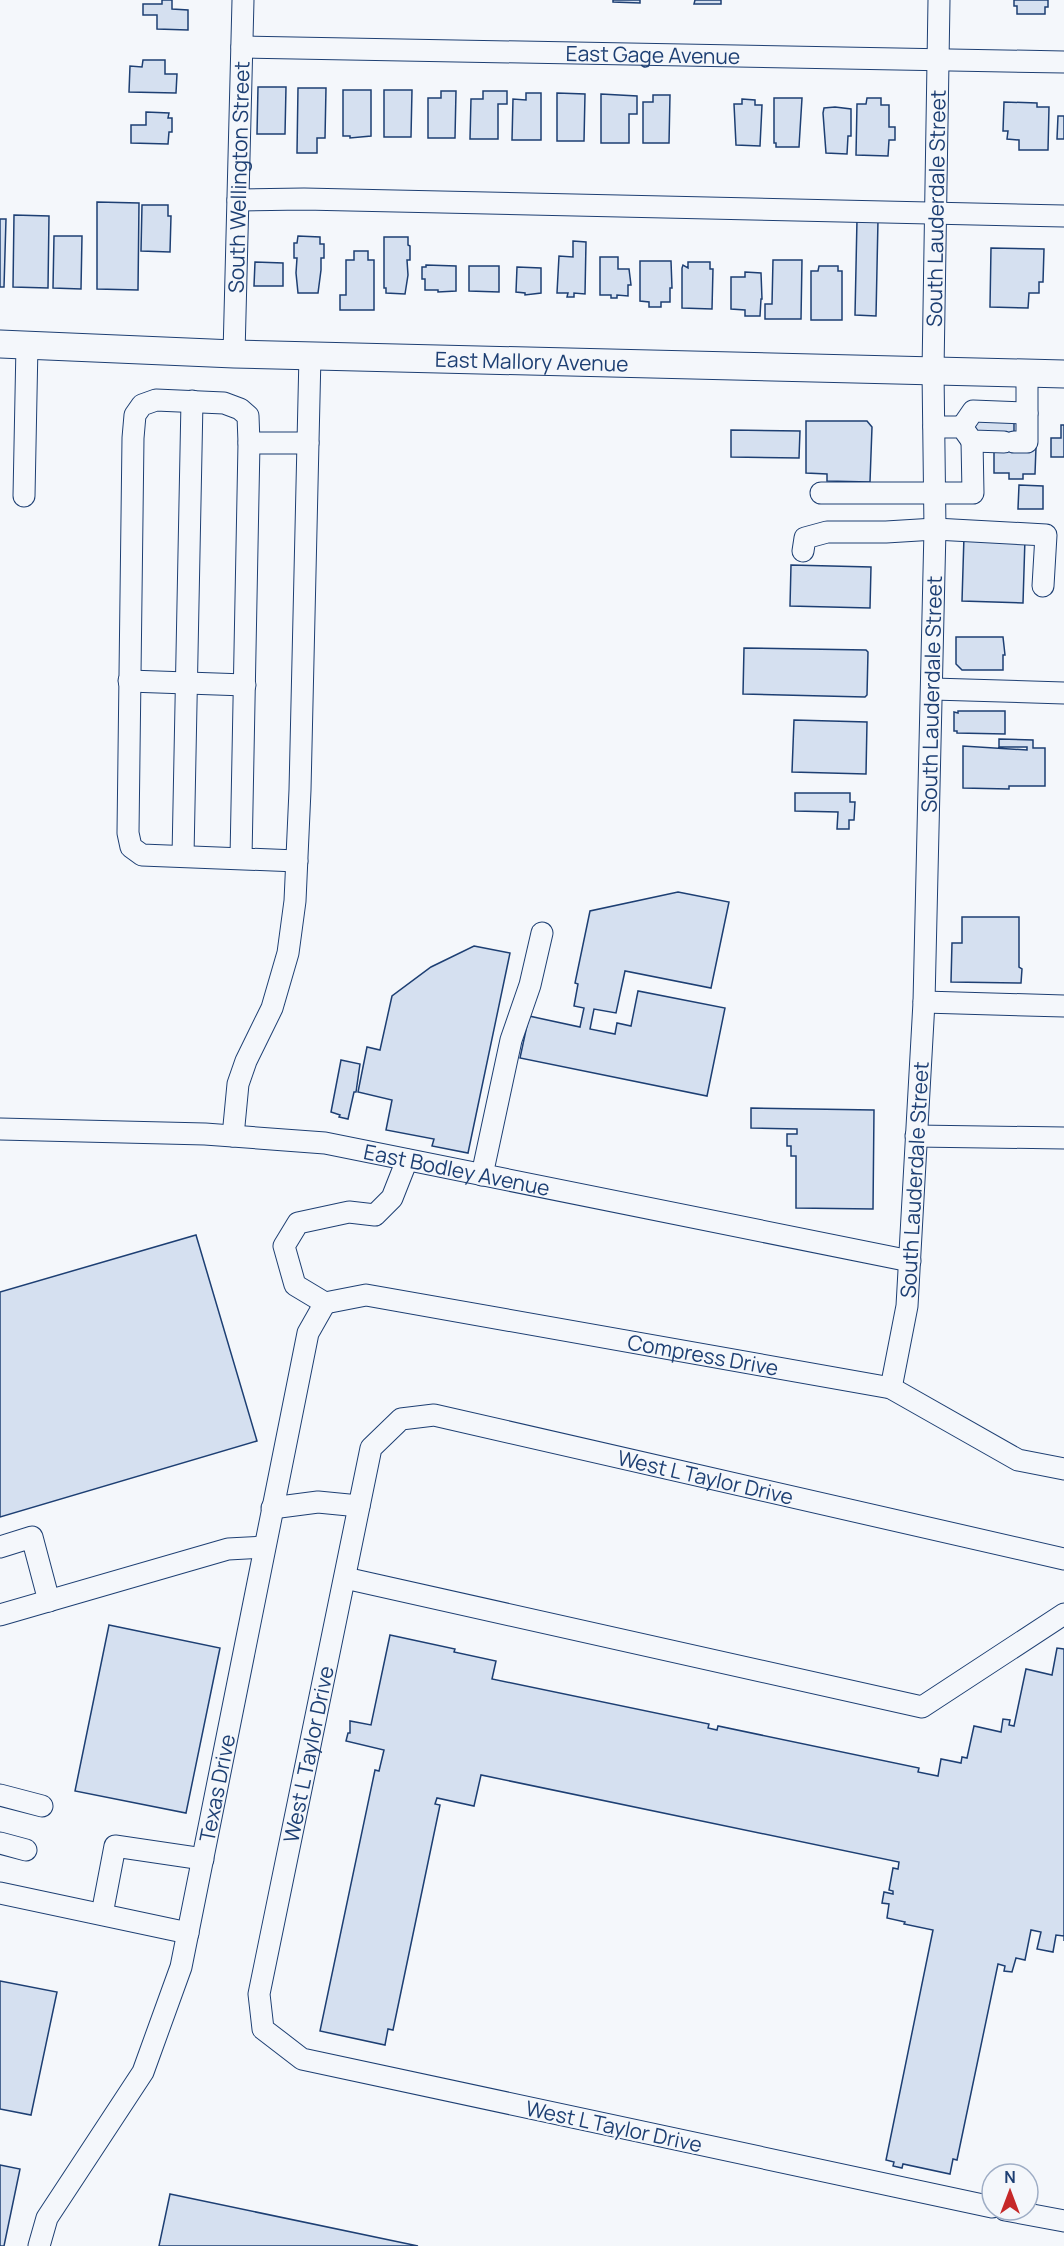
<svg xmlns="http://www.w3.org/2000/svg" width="1064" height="2246" font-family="Manrope,sans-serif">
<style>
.building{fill:#d5e0f0;stroke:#1d3f73;stroke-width:1.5}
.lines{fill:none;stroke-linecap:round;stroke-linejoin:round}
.minor-casing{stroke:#1d3f73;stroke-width:23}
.major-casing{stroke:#1d3f73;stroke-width:29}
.minor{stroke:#f4f7fb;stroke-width:21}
.major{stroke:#f4f7fb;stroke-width:27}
.labels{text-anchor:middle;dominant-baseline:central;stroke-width:4.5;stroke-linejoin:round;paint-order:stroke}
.street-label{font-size:21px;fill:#1d3f73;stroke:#f4f7fb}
</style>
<rect width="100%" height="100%" fill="#f4f7fb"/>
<path class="building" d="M162 0H172V9L188 10V30L157 29V15H143V4H162Z
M613 0H640V3L613 2Z
M695 0H721V4H694Z
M1014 0H1048V7H1045V14H1017V6H1014Z
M143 60H165V74H177L176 93 129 92 130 66 142 67Z
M258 87H286L285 134H257Z
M298 88H326L325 138H317V153H297Z
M343 90H371V136L350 138V136H343Z
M384 90H412L411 137H384Z
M441 91H456L455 138H428V98H441Z
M483 91H507V104H498V139H470L471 99H483Z
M526 93H541V140H512L513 99 526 100Z
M557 93 585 94 584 141H557Z
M601 94 637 96V114H629V143H601Z
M653 95H670L669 143H643V102H653Z
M774 98H802L799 147H776V143H774Z
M867 98H881V105H889V127H895V140H889L888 156 856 155 857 104H866Z
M742 99 755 100V105H762L760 146 736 145 734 104H742Z
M1004 102 1037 103V107H1049L1048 150H1019V140L1007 139 1008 131H1003Z
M835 107 851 109V136H848L847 154 826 153 823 113 824 108Z
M146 112 169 113 168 118H172V132H169L168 144 131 143V125H146Z
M1058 116H1064V139H1057Z
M97 202 139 203 138 290 97 289Z
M142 205H168V216H171L170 252 141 251Z
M14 215 49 216 48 288 13 287Z
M0 219H6L4 287H0Z
M857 219 878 220 876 316 855 315Z
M54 236H82L81 289 53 288Z
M298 236 320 237V244H324V258H321V270L318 293H298L296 273 297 258H294V243H297Z
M384 237H408V245L410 246V260H407L408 275 405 294 386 293V288H384Z
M573 241 586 242 585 294 574 293V297H567L568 293H557L559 256 573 257Z
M991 248 1044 249 1043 282H1039V293H1029L1028 308 990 307Z
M354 251H368V260H374V310H340V295H346V260H354Z
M600 257H618V269H629L631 285H628V296L617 295V298H611V295H600Z
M773 260H802L801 319H765V304H772Z
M640 261H671L672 288H670V302H661V307H649V302L640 301Z
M255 262 283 263V286H254Z
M688 262H710V269H713L712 309 682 308V268L683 265 688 268Z
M426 265 456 266V291L438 292V290H425V279H422V267H426Z
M469 266H499V292L469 291Z
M819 266H838V271H842V320H811V271H818Z
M517 267 541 268V293L525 295V293L516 292Z
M745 272 761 273 762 299H761L760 316H745V310L731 309V277H745Z
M974 414 1014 415V446L1036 447 1035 474H1023V479H1009V473H994V450L974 436Z
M806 421H867L872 427 870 482 827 481V474L806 473Z
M1061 425H1064V457H1051V438H1061Z
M731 430 800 431 799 458 731 457Z
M1019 485 1043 486V509H1018Z
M964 536 1025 538 1023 603 962 601Z
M791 565 871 567 870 608 790 606Z
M956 637H1003L1005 655H1003V670H962L956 664Z
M744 648 866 650 868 652 867 695 865 697 743 694Z
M958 711H1005V734L957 733V731H954V712L958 713Z
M794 720 867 722 866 774 792 772Z
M999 739 1033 740V748H1045V786H1009V789L963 788V746L1027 750V747H999Z
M795 793H850V802H855L854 820H849V829H837L838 812 795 811Z
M678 892 729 902 711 988 625 971 616 1013 594 1009 590 1029 615 1034 617 1023 631 1026 638 991 725 1008 707 1096 520 1058 529 1016 580 1027 584 1008 574 1006 578 984 575 983 590 911Z
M962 917H1019V967L1022 969 1021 983 951 982 952 943H962Z
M474 946 510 953 468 1153 432 1146 434 1139 386 1130 392 1100 358 1092 367 1047 380 1050 392 996 431 967Z
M341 1060 360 1064 356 1092H354L348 1119 339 1117 340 1115 331 1112Z
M751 1108 874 1110 873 1209 796 1208V1156H791V1146H787V1134H797V1129L751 1128Z
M196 1235 257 1441 0 1517V1292Z
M109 1625 220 1648 186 1813 75 1791Z
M390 1635 455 1649 454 1652 496 1661 492 1679 709 1724 708 1728 717 1730 718 1726 919 1768 918 1772 938 1776 941 1759 961 1763 962 1757 967 1758 974 1726 1001 1732 1003 1719 1010 1720 1009 1725 1014 1726 1026 1669 1052 1675 1057 1648 1064 1649V1941V1936L1056 1935 1053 1952 1037 1949 1041 1932 1031 1930 1025 1960 1016 1958 1012 1972 1004 1971 1005 1966 998 1964 957 2160 953 2159 950 2174 903 2164 902 2168 893 2166 894 2162 886 2160 933 1930 904 1924 905 1922 887 1918 889 1904 882 1903 884 1892 893 1894V1891L889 1890 893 1868 898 1869 899 1862 481 1775 474 1806 437 1798 435 1804 440 1805 393 2030 388 2029 385 2045 320 2031 375 1770 379 1771 384 1750 346 1741 348 1733H350V1721L371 1725Z
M0 1981 57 1992 31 2115 0 2109Z
M0 2165 20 2169 4 2246H0Z
M170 2194 418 2246H159Z"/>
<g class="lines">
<defs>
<g id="minor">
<path id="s1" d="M242 47 1064 62"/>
<path d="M238 200 304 199 1064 216"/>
<path id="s2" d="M234 354 243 0"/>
<path d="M934 427H962L972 441 1004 442"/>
<path d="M962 427 973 411 1027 413"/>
<path d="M1014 442H1027V373"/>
<path d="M249 443H308"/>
<path d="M821 493H973L972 441"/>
<path d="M24 496 27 345"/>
<path d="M803 551 805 538 827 532H886L935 529 1046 535 1043 586"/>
<path d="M129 681 245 685"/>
<path d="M933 689 1064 693"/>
<path d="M183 856 192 401"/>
<path d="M241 858 249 443 248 416 240 409 224 403 156 400 142 405 135 415 133 438 128 833 131 847 142 855 297 861"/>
<path d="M924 1002 1064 1006"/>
<path id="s3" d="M0 1129 205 1134 325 1143 910 1261"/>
<path d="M233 1136 238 1084 246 1061 272 1008 288 953 295 901 300 790 310 355"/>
<path d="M916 1136 1064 1138"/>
<path d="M482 1175 511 1040 530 985 542 933"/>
<path id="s4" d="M325 1303 366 1295 891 1388 1018 1460 1064 1469"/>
<path d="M325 1303 295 1285 284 1246 298 1223 349 1212 375 1215 392 1198 407 1160"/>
<path id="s5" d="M891 1388 907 1306 924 1002 935 529 933 371 939 0"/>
<path d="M272 1508 318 1502 359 1506"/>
<path d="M0 1547 32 1537 49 1601"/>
<path d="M345 1578 922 1707 1064 1614"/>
<path d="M0 1615 228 1549 264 1547"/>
<path d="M0 1795 42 1806"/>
<path d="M0 1843 26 1850"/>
<path d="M0 1893 188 1933"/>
<path d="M102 1914 115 1846 203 1859"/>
<path id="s6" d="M992 2207 302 2059 263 2029 259 1994 371 1448 401 1419 434 1415 1064 1559"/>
<path d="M1005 2210 1064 2221"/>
<path id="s7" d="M39 2246 47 2218 143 2072 181 1967 308 1333 325 1303"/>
</g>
<g id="major">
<path id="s8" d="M0 344 234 354 1064 374"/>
</g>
</defs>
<use href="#minor" class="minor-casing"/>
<use href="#major" class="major-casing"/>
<use href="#minor" class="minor"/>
<use href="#major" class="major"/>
</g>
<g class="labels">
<g class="street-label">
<text stroke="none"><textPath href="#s1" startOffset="411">East Gage Avenue</textPath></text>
<text stroke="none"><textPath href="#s2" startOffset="177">South Wellington Street</textPath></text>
<text stroke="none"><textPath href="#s5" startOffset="1182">South Lauderdale Street</textPath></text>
<text stroke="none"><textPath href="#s8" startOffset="532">East Mallory Avenue</textPath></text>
<text stroke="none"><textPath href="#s5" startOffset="696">South Lauderdale Street</textPath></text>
<text stroke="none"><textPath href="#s3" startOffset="460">East Bodley Avenue</textPath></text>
<text stroke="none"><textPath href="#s5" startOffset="210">South Lauderdale Street</textPath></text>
<text stroke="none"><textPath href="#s4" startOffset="384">Compress Drive</textPath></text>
<text stroke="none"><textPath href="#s6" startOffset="1701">West L Taylor Drive</textPath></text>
<text stroke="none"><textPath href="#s6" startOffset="1035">West L Taylor Drive</textPath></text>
<text stroke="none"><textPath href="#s7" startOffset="498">Texas Drive</textPath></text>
<text transform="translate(614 2126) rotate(12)">West L Taylor Drive</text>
</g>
</g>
<g transform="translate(1010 2192)"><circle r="28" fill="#f4f7fb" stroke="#9eadc5" stroke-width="1.5"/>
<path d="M0-4.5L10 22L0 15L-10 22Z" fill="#c62828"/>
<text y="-9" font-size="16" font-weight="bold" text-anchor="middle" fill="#1d3f73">N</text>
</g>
</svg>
